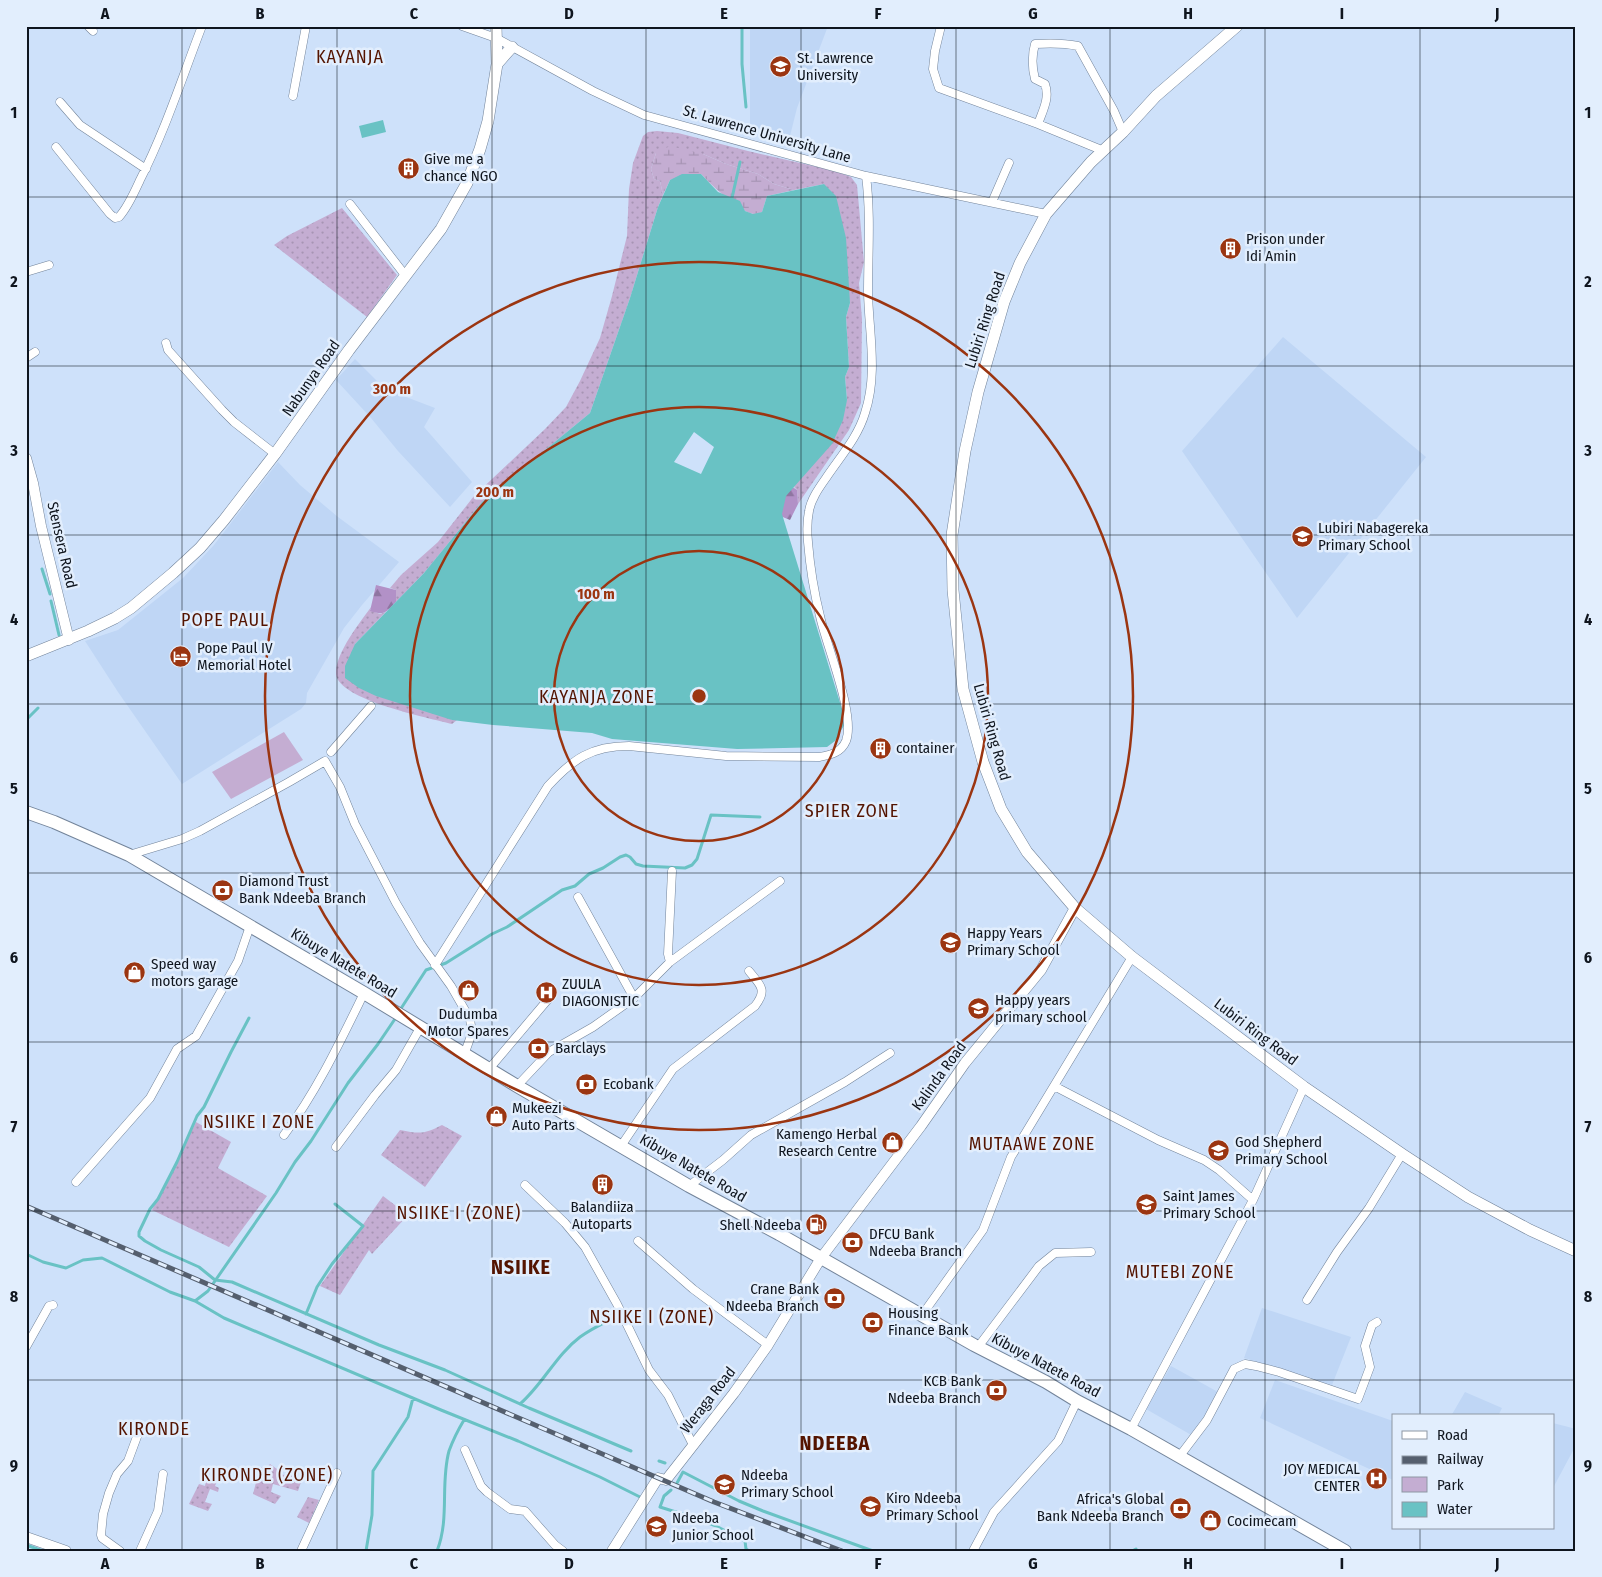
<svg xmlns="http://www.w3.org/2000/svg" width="1602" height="1577" font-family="'Fira Sans Condensed',sans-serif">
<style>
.built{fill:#bfd6f5}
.green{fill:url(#green-dots)}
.forest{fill:url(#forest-firs)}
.wetland{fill:url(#wetland-marsh)}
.pitch{fill:#c4add2}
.water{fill:#69c2c4;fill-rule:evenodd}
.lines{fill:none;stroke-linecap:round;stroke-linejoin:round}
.stream{stroke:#69c2c4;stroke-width:3}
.minor-casing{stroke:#73849a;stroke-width:9}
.tertiary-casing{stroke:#73849a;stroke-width:11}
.secondary-casing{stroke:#73849a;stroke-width:12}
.primary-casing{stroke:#73849a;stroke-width:14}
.minor{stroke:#fff;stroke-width:8}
.tertiary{stroke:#fff;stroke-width:10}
.secondary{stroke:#fff;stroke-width:11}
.primary{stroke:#fff;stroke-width:12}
.rail-casing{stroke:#555f6e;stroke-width:5}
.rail{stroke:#e2eefd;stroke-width:3;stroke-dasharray:9;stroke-linecap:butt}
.grid{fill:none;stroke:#0f151e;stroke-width:1;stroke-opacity:0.55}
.ring{fill:none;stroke:#9b3511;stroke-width:2.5}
.labels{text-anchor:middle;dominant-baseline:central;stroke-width:5;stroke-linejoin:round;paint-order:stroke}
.poi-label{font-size:15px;fill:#0f151e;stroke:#e2eefd;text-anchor:start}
.street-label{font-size:15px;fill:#0f151e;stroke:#e2eefd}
.quarter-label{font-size:18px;letter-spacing:1px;fill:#541400;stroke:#e2eefd}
.district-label{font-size:20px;font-weight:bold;letter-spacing:1px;fill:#541400;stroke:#e2eefd}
.centre{fill:#9b3511;stroke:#e2eefd;stroke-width:2.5}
.ring-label{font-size:15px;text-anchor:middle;font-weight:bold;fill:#9b3511;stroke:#e2eefd;stroke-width:5;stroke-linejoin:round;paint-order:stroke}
.neatline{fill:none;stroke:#0f151e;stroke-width:2}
.grid-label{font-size:16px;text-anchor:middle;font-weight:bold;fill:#0f151e}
</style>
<defs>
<pattern id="green-dots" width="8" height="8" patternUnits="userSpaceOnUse" patternTransform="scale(1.25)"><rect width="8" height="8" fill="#c4add2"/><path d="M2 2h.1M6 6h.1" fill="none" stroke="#a794b4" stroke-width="1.8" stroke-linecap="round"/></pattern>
<pattern id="forest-firs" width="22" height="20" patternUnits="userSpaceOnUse" patternTransform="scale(1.25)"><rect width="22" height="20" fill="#b291c7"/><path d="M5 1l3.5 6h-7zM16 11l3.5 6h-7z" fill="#8f75a1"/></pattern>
<pattern id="wetland-marsh" width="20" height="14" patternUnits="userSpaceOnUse" patternTransform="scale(1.25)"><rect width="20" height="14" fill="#c4add2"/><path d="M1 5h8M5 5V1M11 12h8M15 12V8" fill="none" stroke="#a794b4"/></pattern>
</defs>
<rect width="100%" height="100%" fill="#cee1fa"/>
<path class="built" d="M750 26H828L797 108 789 140 750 126Z
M1283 337 1426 457 1297 618 1182 451Z
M355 359 385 389 435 408 424 427 472 482 450 507 398 451 371 418 336 380Z
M278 462 300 485 338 517 399 562 362 605 344 628 307 693 306 703 301 709 182 784 118 692 85 641 118 630 183 578 214 545Z
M1262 1308 1351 1337 1332 1385 1244 1358Z
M1171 1366 1218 1392 1193 1436 1146 1409Z
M1275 1380 1393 1421V1480L1260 1418Z
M1465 1392 1502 1408 1498 1416H1451Z
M1553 1423 1576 1429V1445L1553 1488Z"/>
<path class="green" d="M657 131 678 133 748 151 835 171 851 177 857 185 864 262 859 283 862 319 861 403 849 430 798 504 797 490 794 487 847 400 845 377 849 367 846 317 850 303 824 184 794 190 774 184 758 174 726 164 703 154 656 153 651 169 654 179 660 181 663 195 658 207 630 298 590 413 482 502 424 573 396 602V590L390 588 401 575 438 542 474 496 545 429 566 407 580 381 600 338 612 296 627 236 629 189 633 163 643 136 648 132Z
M342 208 397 275 367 317 274 245 287 236Z
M372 606 370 610 380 614 386 612 355 644 452 720H457L452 724C430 718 338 700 336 674 335 654 360 622 372 606Z
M196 1122 231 1142 218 1168 267 1196 229 1247 152 1210Z
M442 1125 462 1136 425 1187 381 1155 400 1130C420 1134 425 1134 442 1125Z
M383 1196 408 1215 372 1254 369 1250 340 1295 320 1286Z
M270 1464 277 1469 278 1473 284 1475 291 1472 301 1482 298 1491 273 1484 271 1492 281 1496 275 1504 253 1494 260 1467 266 1469Z
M207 1476 217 1481 215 1486 219 1488 218 1492 210 1489 205 1502 212 1504 208 1511 189 1504 199 1484 205 1486Z
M308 1497 319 1500 309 1523 297 1517Z"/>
<path class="forest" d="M788 484 797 490 798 504 790 520 773 513Z
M376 585 396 590V602C386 612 385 616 370 611Z"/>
<path class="wetland" d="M670 146 703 154 726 164 758 174 774 184 794 190 767 196 762 212C759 213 757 214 754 214 741 213 710 184 701 174L670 180 663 195 660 181 654 179 651 169 656 153Z"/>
<path class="pitch" d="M284 732 303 760 231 799 212 772Z"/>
<path class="water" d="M383 120 386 132 362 138 359 126Z
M682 174H701L718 192 740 201 745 211 753 214 762 212 767 196 824 184 836 196 846 238 850 303 846 317 849 367 845 377 847 400 843 420 832 444 786 496 782 514 846 722 835 741 827 747 737 749 612 739 592 733 493 725 452 720 376 696 359 688 345 678V666L355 644 424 573 482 502 590 413 630 298 658 207 670 180ZM694 432 714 447 701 474 674 462Z"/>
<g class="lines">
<path class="stream" d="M742 26V64L746 107
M732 198 740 162
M42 569 50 594
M51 601 59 635
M26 720 38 708
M400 1010 426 970 446 963 492 934 507 927 562 890 575 886 589 874 603 868 620 857 626 855 630 857 636 864 643 866 685 868 692 865 697 859 711 815 760 817
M249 1018 231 1052 204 1107 197 1116 177 1162 158 1199 150 1209 139 1232V1236L145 1241 161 1250 199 1267 215 1280 232 1282 379 1345 445 1370 529 1408 631 1451
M26 1254 43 1262 66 1268 83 1260 102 1258 170 1292 195 1301 224 1318 441 1410 518 1441 600 1477 640 1497
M195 1301 208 1291 276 1193 295 1162 311 1141 348 1083 378 1044 397 1016
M306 1314 317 1287 332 1264 363 1226 335 1204
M520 1404C543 1384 556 1355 580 1337 592 1328 608 1321 621 1314
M659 1461 665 1463
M677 1483 683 1472 739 1501 763 1511 873 1551
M671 1490 664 1496 660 1507 698 1519 716 1526 745 1541 746 1549 749 1551
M29 1546 43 1551
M366 1551 372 1515 373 1471 408 1417 413 1398
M437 1551C450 1518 440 1484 449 1451 453 1440 458 1430 464 1420
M1132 1551 1136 1549"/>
<defs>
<path id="minor" d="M88 26 93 31
M462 26 496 38 593 91 644 115 866 176 1046 214
M941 26 935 51 933 69 939 88 1038 124 1104 151
M293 96 306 26
M60 102 80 125 146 169
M1038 124C1043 110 1050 98 1045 84L1035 79C1032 68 1032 54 1035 44 1050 43 1064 43 1078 46L1114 111 1123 132
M56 147 110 214 115 218 119 217C128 207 134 193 140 180 165 131 182 78 202 26
M992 202 1009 163
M350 204 405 275
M26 272 49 265
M166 343 168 350 222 410 234 422 275 454
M26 358 35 352
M331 752 371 706
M129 855 182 839 200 831 289 782 325 761 340 787 355 824 396 903 420 943 451 986 470 1019 472 1033 464 1055
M578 897 634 998
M670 962 668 954 672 871
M435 965 548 786C573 759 591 746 629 746L726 756 819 757C830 755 841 753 846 741 856 715 826 645 820 616 814 592 810 567 808 542 807 532 807 521 809 511 811 499 819 488 826 478 840 457 858 437 865 413 878 374 869 333 868 293 868 254 871 214 866 176
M489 1069 550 997
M517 1086 549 1052 593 1027 634 998 670 962 780 881
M1054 1086 1158 1140 1204 1160 1219 1170 1253 1200
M284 1135C317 1091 340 1042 364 993
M621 1146 673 1069 755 1006C768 989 760 985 749 971
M336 1147 375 1095 396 1070 420 1028
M76 1182 150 1098 177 1049 196 1036 238 961 250 926
M525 1185 565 1223 585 1247 617 1304 649 1370 668 1395 693 1445
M689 1186 723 1160 751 1135 845 1082 890 1053
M638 1241 693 1289 768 1345
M1307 1300 1337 1252 1369 1208 1402 1154
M922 1315 983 1230 1011 1157 1132 957
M26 1347 49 1306 53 1305
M978 1347 1039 1266 1055 1253 1091 1252
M1131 1429 1253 1200 1304 1087
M465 1450 481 1486 487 1492 510 1509 525 1511 555 1545 563 1551
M1179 1457 1207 1420 1234 1369 1245 1364 1256 1366 1279 1372 1358 1399 1370 1367 1365 1346 1372 1325 1377 1322
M120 1551 102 1538 101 1535 103 1514 109 1493 117 1474 128 1461 138 1434
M140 1551 158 1511 163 1474
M301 1551 337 1473
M973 1551 994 1512 1058 1441 1077 1401"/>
<path id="tertiary" d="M26 458 33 483 41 526 69 640
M26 1537 66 1551
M612 1551 658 1478 666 1480 734 1393 768 1345 821 1258 921 1126 965 1063 1041 970 1075 908"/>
<path id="secondary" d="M1237 26 1156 96 1123 132 1091 162 1046 214 1020 263 1004 302 978 392 965 451 952 535 953 590 963 689 983 762 1001 809 1027 852 1075 908 1132 957 1304 1087 1402 1154 1468 1197 1530 1230 1576 1251
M497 64 512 47
M26 656 88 631 115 618 131 608 173 573 200 548 224 520 275 454 349 350 441 229 467 183 480 149 488 121 497 64 496 26"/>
<path id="primary" d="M26 812 54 822 129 855 364 993 517 1086 689 1186 779 1234 974 1345 1046 1382 1077 1401 1131 1429 1345 1551"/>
</defs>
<use href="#minor" class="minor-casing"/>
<use href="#tertiary" class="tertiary-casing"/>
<use href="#secondary" class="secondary-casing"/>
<use href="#primary" class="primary-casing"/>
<use href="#minor" class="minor"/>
<use href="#tertiary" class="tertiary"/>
<use href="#secondary" class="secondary"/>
<use href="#primary" class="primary"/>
<defs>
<path id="rail" d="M26 1206 714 1502 842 1551"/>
</defs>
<use href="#rail" class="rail-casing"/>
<use href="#rail" class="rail"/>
</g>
<path class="grid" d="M182 26V1551M337 26V1551M492 26V1551M646 26V1551M801 26V1551M956 26V1551M1110 26V1551M1265 26V1551M1420 26V1416M26 197H1576M26 366H1576M26 535H1576M26 704H1576M26 873H1576M26 1042H1576M26 1211H1576M26 1380H1576M1420 1528V1551"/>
<g class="ring">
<circle cx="699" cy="696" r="145"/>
<circle cx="699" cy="696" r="289"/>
<circle cx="699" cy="696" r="434"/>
</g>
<defs>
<symbol id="university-disc" viewBox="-11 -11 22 22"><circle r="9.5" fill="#9b3511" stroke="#e2eefd"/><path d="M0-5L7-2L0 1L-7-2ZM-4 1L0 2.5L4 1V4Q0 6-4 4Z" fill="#fff"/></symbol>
<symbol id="building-disc" viewBox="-11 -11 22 22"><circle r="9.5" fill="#9b3511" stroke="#e2eefd"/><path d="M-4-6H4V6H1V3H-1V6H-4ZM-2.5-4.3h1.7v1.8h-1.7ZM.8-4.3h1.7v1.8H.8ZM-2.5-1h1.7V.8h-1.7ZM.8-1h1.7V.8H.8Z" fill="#fff"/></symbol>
<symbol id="school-disc" viewBox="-11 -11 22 22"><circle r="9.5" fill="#9b3511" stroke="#e2eefd"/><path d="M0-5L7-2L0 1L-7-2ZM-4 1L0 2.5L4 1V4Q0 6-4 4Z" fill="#fff"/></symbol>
<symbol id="hotel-disc" viewBox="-11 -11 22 22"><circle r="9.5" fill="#9b3511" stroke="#e2eefd"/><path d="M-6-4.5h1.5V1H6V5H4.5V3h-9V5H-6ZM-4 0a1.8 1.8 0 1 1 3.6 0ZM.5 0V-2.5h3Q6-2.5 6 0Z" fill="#fff"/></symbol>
<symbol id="bank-disc" viewBox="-11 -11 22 22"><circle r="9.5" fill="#9b3511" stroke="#e2eefd"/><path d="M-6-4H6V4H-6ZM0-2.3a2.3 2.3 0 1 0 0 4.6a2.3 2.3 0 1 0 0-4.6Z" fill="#fff"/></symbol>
<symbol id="shop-disc" viewBox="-11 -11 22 22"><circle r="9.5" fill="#9b3511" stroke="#e2eefd"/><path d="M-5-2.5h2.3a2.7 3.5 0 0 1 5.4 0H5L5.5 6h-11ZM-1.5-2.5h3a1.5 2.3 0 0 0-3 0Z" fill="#fff"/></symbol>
<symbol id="hospital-disc" viewBox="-11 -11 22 22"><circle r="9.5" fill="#9b3511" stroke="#e2eefd"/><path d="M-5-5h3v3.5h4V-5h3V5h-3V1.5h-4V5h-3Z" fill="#fff"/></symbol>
<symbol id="fuel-disc" viewBox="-11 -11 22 22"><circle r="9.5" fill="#9b3511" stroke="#e2eefd"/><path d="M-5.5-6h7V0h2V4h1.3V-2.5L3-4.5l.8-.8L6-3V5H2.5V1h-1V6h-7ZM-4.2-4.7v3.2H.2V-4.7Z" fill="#fff"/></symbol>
</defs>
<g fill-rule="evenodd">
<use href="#university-disc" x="768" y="54" width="25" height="25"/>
<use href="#building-disc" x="396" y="156" width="25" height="25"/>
<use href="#building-disc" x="1218" y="236" width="25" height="25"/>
<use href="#school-disc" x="1290" y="524" width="25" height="25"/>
<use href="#hotel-disc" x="168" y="644" width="25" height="25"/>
<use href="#building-disc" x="868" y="736" width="25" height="25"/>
<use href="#bank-disc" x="210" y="878" width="25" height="25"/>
<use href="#school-disc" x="938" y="930" width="25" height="25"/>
<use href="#shop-disc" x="122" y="960" width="25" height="25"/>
<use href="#shop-disc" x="456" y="978" width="25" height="25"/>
<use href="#hospital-disc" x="534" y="980" width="25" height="25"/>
<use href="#school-disc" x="966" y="996" width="25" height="25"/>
<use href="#bank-disc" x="526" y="1036" width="25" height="25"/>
<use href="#bank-disc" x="574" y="1072" width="25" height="25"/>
<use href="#shop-disc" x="484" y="1104" width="25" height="25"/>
<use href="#shop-disc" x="880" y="1130" width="25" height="25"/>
<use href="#school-disc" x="1206" y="1138" width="25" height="25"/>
<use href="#building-disc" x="590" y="1172" width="25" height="25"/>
<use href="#school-disc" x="1134" y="1192" width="25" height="25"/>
<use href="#fuel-disc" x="804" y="1212" width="25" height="25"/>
<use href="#bank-disc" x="840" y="1230" width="25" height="25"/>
<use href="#bank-disc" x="822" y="1286" width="25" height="25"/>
<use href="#bank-disc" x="860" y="1310" width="25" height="25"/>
<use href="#bank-disc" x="984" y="1378" width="25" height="25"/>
<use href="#hospital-disc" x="1364" y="1466" width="25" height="25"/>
<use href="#school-disc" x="712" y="1472" width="25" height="25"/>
<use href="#school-disc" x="858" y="1494" width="25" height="25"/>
<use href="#bank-disc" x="1168" y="1496" width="25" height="25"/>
<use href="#shop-disc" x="1198" y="1508" width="25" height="25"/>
<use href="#school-disc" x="644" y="1514" width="25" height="25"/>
</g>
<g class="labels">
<g class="poi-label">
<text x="797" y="58">St. Lawrence<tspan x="797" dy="17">University</tspan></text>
<text x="424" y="159">Give me a<tspan x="424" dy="17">chance NGO</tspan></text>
<text x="1246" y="239">Prison under<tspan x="1246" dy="17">Idi Amin</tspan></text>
<text x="1318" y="528">Lubiri Nabagereka<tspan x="1318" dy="17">Primary School</tspan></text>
<text x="197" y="648">Pope Paul IV<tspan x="197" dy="17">Memorial Hotel</tspan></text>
<text x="896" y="748">container</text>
<text x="239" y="881">Diamond Trust<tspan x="239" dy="17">Bank Ndeeba Branch</tspan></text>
<text x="967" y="933">Happy Years<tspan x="967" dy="17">Primary School</tspan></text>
<text x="151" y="964">Speed way<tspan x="151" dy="17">motors garage</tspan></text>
<text x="562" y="984">ZUULA<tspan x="562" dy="17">DIAGONISTIC</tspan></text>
<text x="995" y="1000">Happy years<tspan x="995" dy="17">primary school</tspan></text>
<text x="468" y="1014" text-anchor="middle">Dudumba<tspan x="468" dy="17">Motor Spares</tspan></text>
<text x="555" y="1048">Barclays</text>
<text x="603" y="1084">Ecobank</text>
<text x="512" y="1108">Mukeezi<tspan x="512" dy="17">Auto Parts</tspan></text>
<text x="877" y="1134" text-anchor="end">Kamengo Herbal<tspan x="877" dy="17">Research Centre</tspan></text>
<text x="1235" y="1142">God Shepherd<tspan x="1235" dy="17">Primary School</tspan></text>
<text x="1163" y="1196">Saint James<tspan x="1163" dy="17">Primary School</tspan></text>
<text x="602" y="1207" text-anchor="middle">Balandiiza<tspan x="602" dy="17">Autoparts</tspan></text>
<text x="801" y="1225" text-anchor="end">Shell Ndeeba</text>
<text x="869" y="1234">DFCU Bank<tspan x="869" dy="17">Ndeeba Branch</tspan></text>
<text x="819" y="1289" text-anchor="end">Crane Bank<tspan x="819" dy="17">Ndeeba Branch</tspan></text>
<text x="888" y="1313">Housing<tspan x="888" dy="17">Finance Bank</tspan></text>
<text x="981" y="1381" text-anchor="end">KCB Bank<tspan x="981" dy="17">Ndeeba Branch</tspan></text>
<text x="1360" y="1469" text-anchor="end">JOY MEDICAL<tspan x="1360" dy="17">CENTER</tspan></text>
<text x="741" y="1475">Ndeeba<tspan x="741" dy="17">Primary School</tspan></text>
<text x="886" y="1498">Kiro Ndeeba<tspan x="886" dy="17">Primary School</tspan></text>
<text x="1164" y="1499" text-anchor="end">Africa's Global<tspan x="1164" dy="17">Bank Ndeeba Branch</tspan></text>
<text x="672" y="1518">Ndeeba<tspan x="672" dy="17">Junior School</tspan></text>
<text x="1227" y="1521">Cocimecam</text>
</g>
<g class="street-label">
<text transform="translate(767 134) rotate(16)">St. Lawrence University Lane</text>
<text transform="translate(985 320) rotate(-72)">Lubiri Ring Road</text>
<text transform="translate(311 378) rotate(-55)">Nabunya Road</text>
<text transform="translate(62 545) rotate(77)">Stensera Road</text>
<text transform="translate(992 732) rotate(74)">Lubiri Ring Road</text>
<text transform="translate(344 963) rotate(31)">Kibuye Natete Road</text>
<text transform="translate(1256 1032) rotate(37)">Lubiri Ring Road</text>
<text transform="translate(939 1076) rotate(-54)">Kalinda Road</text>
<text transform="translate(693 1168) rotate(30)">Kibuye Natete Road</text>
<text transform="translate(1046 1365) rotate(28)">Kibuye Natete Road</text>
<text transform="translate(708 1400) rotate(-52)">Weraga Road</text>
</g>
<g class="quarter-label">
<text x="350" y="57">KAYANJA</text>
<text x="225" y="620">POPE PAUL</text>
<text x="597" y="697">KAYANJA ZONE</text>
<text x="852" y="811">SPIER ZONE</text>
<text x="259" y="1122">NSIIKE I ZONE</text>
<text x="1032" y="1144">MUTAAWE ZONE</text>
<text x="459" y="1213">NSIIKE I (ZONE)</text>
<text x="1180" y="1272">MUTEBI ZONE</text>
<text x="652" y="1317">NSIIKE I (ZONE)</text>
<text x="154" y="1429">KIRONDE</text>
<text x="267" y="1475">KIRONDE (ZONE)</text>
</g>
<g class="district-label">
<text x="521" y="1267">NSIIKE</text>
<text x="835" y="1443">NDEEBA</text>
</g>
</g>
<circle cx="699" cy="696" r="8" class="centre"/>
<g class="ring-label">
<text x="392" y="394">300 m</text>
<text x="495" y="497">200 m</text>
<text x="596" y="599">100 m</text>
</g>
<rect width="1602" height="1577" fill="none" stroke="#e2eefd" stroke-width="55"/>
<rect x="1392" y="1414" width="162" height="115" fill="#e2eefd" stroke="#8e97a4"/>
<rect x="1402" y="1431" width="25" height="8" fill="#ffffff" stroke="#8e97a4"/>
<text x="1437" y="1440" font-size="15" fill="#0f151e">Road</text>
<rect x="1402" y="1456" width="25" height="8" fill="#555f6e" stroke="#8e97a4"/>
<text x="1437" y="1464" font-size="15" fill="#0f151e">Railway</text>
<rect x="1402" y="1477" width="25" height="15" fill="#c4add2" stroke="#8e97a4"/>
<text x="1437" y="1490" font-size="15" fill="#0f151e">Park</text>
<rect x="1402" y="1502" width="25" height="15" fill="#69c2c4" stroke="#8e97a4"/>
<text x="1437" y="1514" font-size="15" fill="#0f151e">Water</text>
<rect x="28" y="28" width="1546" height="1522" class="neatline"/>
<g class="grid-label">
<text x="105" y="19">A</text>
<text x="260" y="19">B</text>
<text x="414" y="19">C</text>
<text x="569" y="19">D</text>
<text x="724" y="19">E</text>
<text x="878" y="19">F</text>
<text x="1033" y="19">G</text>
<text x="1188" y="19">H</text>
<text x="1342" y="19">I</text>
<text x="1497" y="19">J</text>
<text x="14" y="118">1</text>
<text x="1588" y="118">1</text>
<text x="14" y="287">2</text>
<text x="1588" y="287">2</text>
<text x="14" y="456">3</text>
<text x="1588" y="456">3</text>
<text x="14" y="625">4</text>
<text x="1588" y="625">4</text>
<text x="14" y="794">5</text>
<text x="1588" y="794">5</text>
<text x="14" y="963">6</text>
<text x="1588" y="963">6</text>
<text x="14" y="1132">7</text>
<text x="1588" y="1132">7</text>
<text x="14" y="1302">8</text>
<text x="1588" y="1302">8</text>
<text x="14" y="1471">9</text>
<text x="1588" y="1471">9</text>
<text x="105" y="1569">A</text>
<text x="260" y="1569">B</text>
<text x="414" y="1569">C</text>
<text x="569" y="1569">D</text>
<text x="724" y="1569">E</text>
<text x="878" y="1569">F</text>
<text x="1033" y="1569">G</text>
<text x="1188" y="1569">H</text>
<text x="1342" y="1569">I</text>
<text x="1497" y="1569">J</text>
</g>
</svg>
